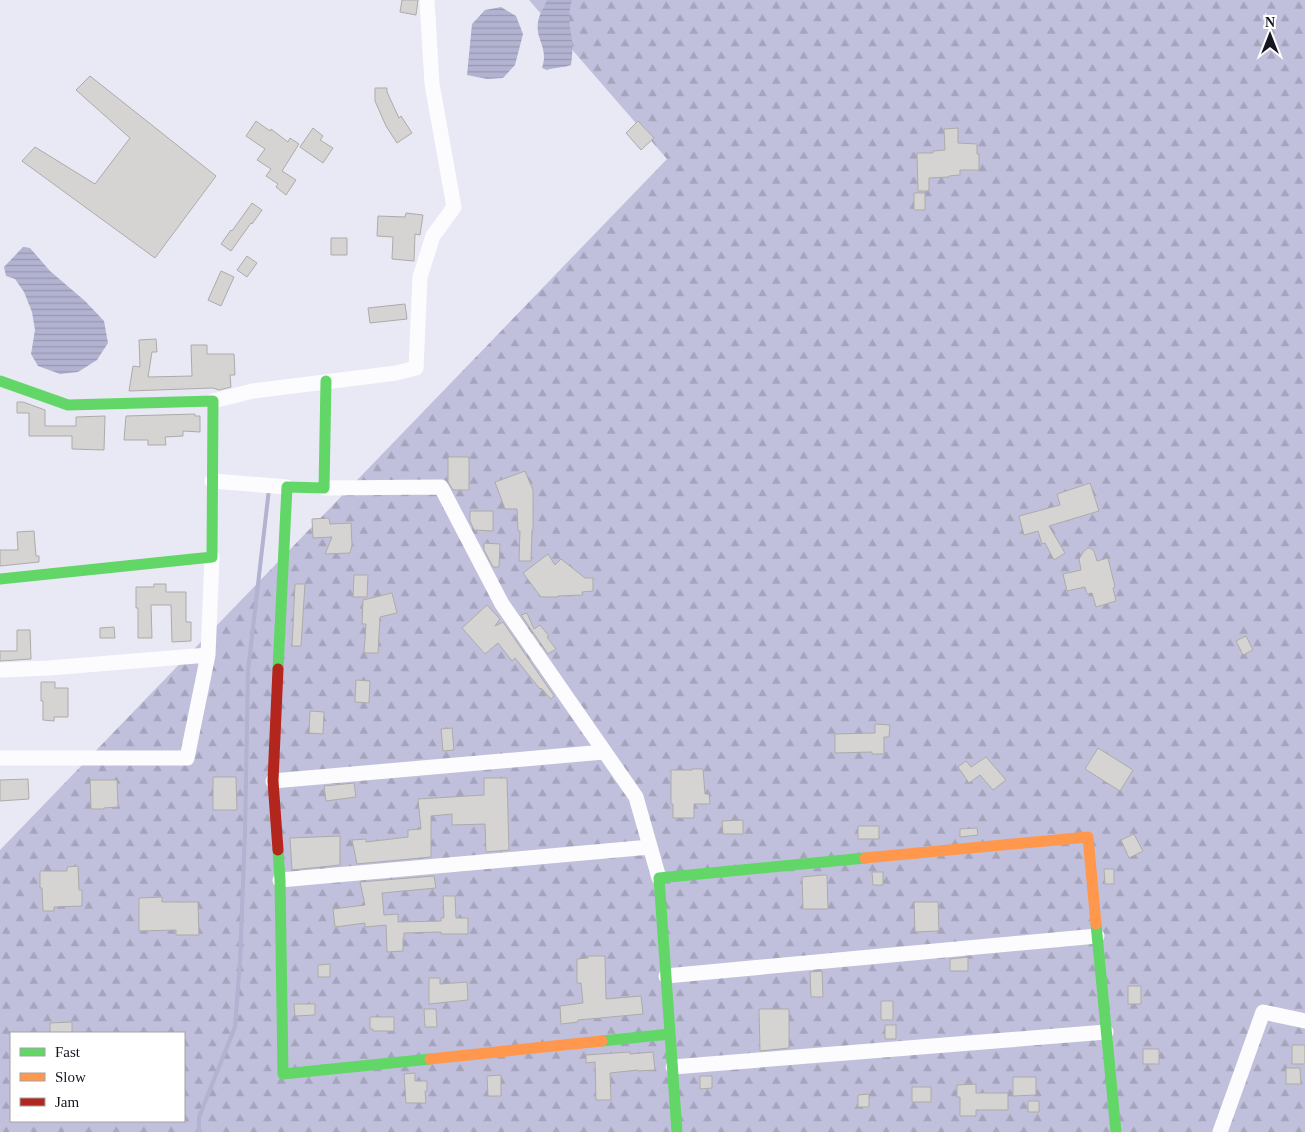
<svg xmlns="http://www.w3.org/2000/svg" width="1305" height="1132" font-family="Georgia,serif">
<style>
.forest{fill:url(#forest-firs);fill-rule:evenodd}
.water{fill:url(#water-rules)}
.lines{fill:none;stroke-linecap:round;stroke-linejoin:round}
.stream{stroke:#b2b2d1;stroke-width:4}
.building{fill:#d6d4d2;stroke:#acabaa}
.street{stroke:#fcfcfe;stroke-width:15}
.fast{stroke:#63d668;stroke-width:11}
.slow{stroke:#ff974d;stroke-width:11}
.jam{stroke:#b3261e;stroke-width:11}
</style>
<defs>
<pattern id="forest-firs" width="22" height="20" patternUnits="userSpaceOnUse" patternTransform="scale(1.25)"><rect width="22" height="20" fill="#c0c0dc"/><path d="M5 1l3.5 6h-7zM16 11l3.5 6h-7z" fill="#a4a4bc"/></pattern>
<pattern id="water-rules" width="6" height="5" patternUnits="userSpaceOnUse" patternTransform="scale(1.25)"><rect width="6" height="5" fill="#b2b2d1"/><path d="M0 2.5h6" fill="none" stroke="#9898b3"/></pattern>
</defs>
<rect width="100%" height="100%" fill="#e9e9f5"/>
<path class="forest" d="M529 0H1305V1132H0V850L667 159ZM11 1033H184V1121H11Z"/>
<path class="water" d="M547 0H572C567 18 570 24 572 41 573 49 572 57 571 65 563 68 555 67 547 70L542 68C549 47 535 40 538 22 539 15 544 7 547 0Z
M501 7 516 16 523 34 515 65 503 78 487 79 467 75 472 24 485 10Z
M23 247 30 248 50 271 85 301 104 321 108 343 97 360 78 372 60 374 38 366 31 354 35 330 32 312 24 292 15 279 6 276 4 267Z"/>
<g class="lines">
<path class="stream" d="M199 1132V1117L235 1027 240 962 245 831 248 671 269 489"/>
</g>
<path class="building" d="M402 0H418L416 15 400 12Z
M90 76 216 176 155 258 22 161 35 147 95 184 130 138 76 90Z
M375 88H387V92L399 118 401 116 412 133 397 143 386 126 375 101Z
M256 121 270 131 271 129 288 142 290 138 299 144 282 171 296 180 286 195 276 187 278 184 266 176 271 169 257 160 265 149 246 136Z
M638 121 654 138 641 150 626 133Z
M313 128 323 136 320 140 333 148 323 163 300 147Z
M958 128V143L977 144V154H979V170H960V175L949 176V177L929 178V191H918L917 153H933V151L945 150 944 129Z
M914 193H925V210H914Z
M252 203 262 210 252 224 251 223 231 251 221 244 231 230 232 231Z
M406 213 423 215 420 235 415 234 414 261 392 259 393 237 377 236 378 216 405 217Z
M331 238H347V255H331Z
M247 256 257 263 247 277 237 270Z
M221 271 234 277 221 306 208 300Z
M405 304 407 319 370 323 368 308Z
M156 339 157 352H152L148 377 192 376 191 345H207V354H234L235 375H230L231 387 219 390 213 388 129 391 133 366 140 367 139 340Z
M17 402H23L45 410V426H76V417L105 416 104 450 72 449V436H29V413H17Z
M195 414V416H200V432L183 431V436L165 437 166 445H148V440H124L126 416Z
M448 457H469V490H453L448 482Z
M525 471 533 490V530H532L531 561H519L520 531H518L517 509H505L495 482Z
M1090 483 1099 511 1049 526 1065 553 1054 560 1045 543 1042 544 1038 531 1024 535 1019 516 1060 505 1057 494Z
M470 511H493V531L474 530 470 521Z
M329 518 330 524 351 523 352 545 350 553 325 554 332 537 313 538 312 519Z
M34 531 36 556H39V562L0 566V550H18L17 532Z
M484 543 500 544 499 567H493L484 550Z
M1088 548H1090L1094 551 1097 561 1108 558 1115 587 1113 588 1116 601 1096 607 1092 593 1087 594 1085 587 1067 591 1063 574 1081 570 1079 559 1084 551Z
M548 554 555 565 561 559 585 578H593V591L582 592 583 595 558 596V597H541L523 573Z
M354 575H368L367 597H353Z
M154 584H166V592H186V622H191V641L172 642 171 605H151L152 638H138V608H136V587H154Z
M295 584H305L301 646H292Z
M392 593 397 613 380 617 378 653H364L366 624H362L363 600Z
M487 605 500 619 495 626 503 622 554 696 551 699 541 688 540 689 515 658 512 661 498 643 485 654 462 628Z
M527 613 534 629 540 625 549 636 547 637 556 649 548 654 521 615Z
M114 627 115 638H100V628Z
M17 630H30L31 659 0 661V651H17Z
M1246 636 1253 650 1243 655 1236 641Z
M356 680 370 681 369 703 355 702Z
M41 682H55V688H68V717H54V721L43 720V701H41Z
M310 711 324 712 323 734 309 733Z
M875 724 890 725 889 737H884V754H872V752L835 753V734L875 733Z
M452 728 454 750 443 751 441 729Z
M1098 748 1133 770 1120 791 1085 769Z
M986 757 1006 780 993 790 980 775 969 783 958 767 966 761 971 767Z
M692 769H703L705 794H709L710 804H694V818H673V804H671V770H692Z
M213 777H236L237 810H213Z
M484 778H507L509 850 486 852 485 824 452 825V814L431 816V857L357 864 352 840 366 839V842L408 837V830L421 829 418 799 484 795Z
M28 779 29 799 0 801V780Z
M90 780H117L118 807 104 808V809H91Z
M354 783 356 797 326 801 324 786Z
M743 820V834H723L722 821Z
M858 826H879V839H858Z
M977 828 978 835 960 837V829Z
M1134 834 1143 851 1129 858 1121 840Z
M340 836V865L292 870 290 838Z
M78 866 79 890H82V906L54 907V911H43L42 888H40V871H67V867Z
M1104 869H1114V884H1105Z
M872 872H883V885H873Z
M822 875H827L828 909H803L802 877Z
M434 876 436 888 382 893 384 915 398 914V922L441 921V918H444L443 896H455L456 918H468V934H441V932L404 933V938H403V951L387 952 386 925 365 927V923L335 927 333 909 365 905 360 882Z
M162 897V902H198L199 935H176V930L139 931V898Z
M914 902H938L939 931 915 932Z
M588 956H605L606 999 641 996 643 1014 578 1020V1022L561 1024 560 1006 583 1003 581 983H577V959L588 958Z
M968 957V971H950V959Z
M330 964V977H318V965Z
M822 971 823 997H811L810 972Z
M429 978H440V984L467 982 468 1000 429 1004Z
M1128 986H1141V1004H1128Z
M881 1001H893V1020H881Z
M294 1004H315V1015L295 1016Z
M424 1009H436L437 1027H425Z
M759 1009H789V1048L760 1051Z
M370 1017H394V1031H373V1029H370Z
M72 1022V1033H50V1023Z
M885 1025H896V1039H885Z
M1292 1045H1305V1064H1292Z
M1143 1049H1159V1064H1143Z
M630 1052V1054L653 1052 655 1070 638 1071V1070L610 1073 611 1100H596L595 1062 586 1063V1055Z
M1286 1068H1300L1301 1084H1286Z
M415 1073V1081H427V1091H425L426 1103H406L404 1074Z
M501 1075V1096H488L487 1076Z
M700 1076H712V1088L700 1089Z
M1013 1077H1036V1095L1013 1096Z
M976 1084V1093H1008V1110H976V1116H960V1097H957V1085Z
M912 1087H931V1102H912Z
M869 1094V1107H858V1095Z
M1028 1101H1039V1112H1028Z"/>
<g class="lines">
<path class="street" d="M213 401 253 391 396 373 416 368 420 277 433 236 454 207 432 84 427 0
M212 481 287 487
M324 488 441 487 502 604 636 797 659 878
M0 670 49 668 208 655
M0 758H187L208 655 212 557
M273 781 604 752
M280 880 650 847
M666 976 1097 936
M673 1067 1106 1032
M1220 1132 1263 1012 1305 1021"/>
<path class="fast" d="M0 381 68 405 213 401 212 557 0 579
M278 669 287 487 324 488 326 381
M278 850 280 880 283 1074 430 1059
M1096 924 1116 1132
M602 1041 670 1034
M677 1132 659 878 865 858"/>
<path class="slow" d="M865 858 1088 837 1096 924
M430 1059 602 1041"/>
<path class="jam" d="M278 850 273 781 278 669"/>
</g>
<rect x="10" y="1032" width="175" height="90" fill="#ffffff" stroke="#a2a1a6"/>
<rect x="20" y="1048" width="25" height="8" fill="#63d668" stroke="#a2a1a6"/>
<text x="55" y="1057" font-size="15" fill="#161521">Fast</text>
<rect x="20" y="1073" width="25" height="8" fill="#ff974d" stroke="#a2a1a6"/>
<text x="55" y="1082" font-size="15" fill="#161521">Slow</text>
<rect x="20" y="1098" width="25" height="8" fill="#b3261e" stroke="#a2a1a6"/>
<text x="55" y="1107" font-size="15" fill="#161521">Jam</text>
<g transform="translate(1270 35)" stroke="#ffffff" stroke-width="4" paint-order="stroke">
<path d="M0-4L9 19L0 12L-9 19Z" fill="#161521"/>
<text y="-8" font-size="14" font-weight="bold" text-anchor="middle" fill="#161521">N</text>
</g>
</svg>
